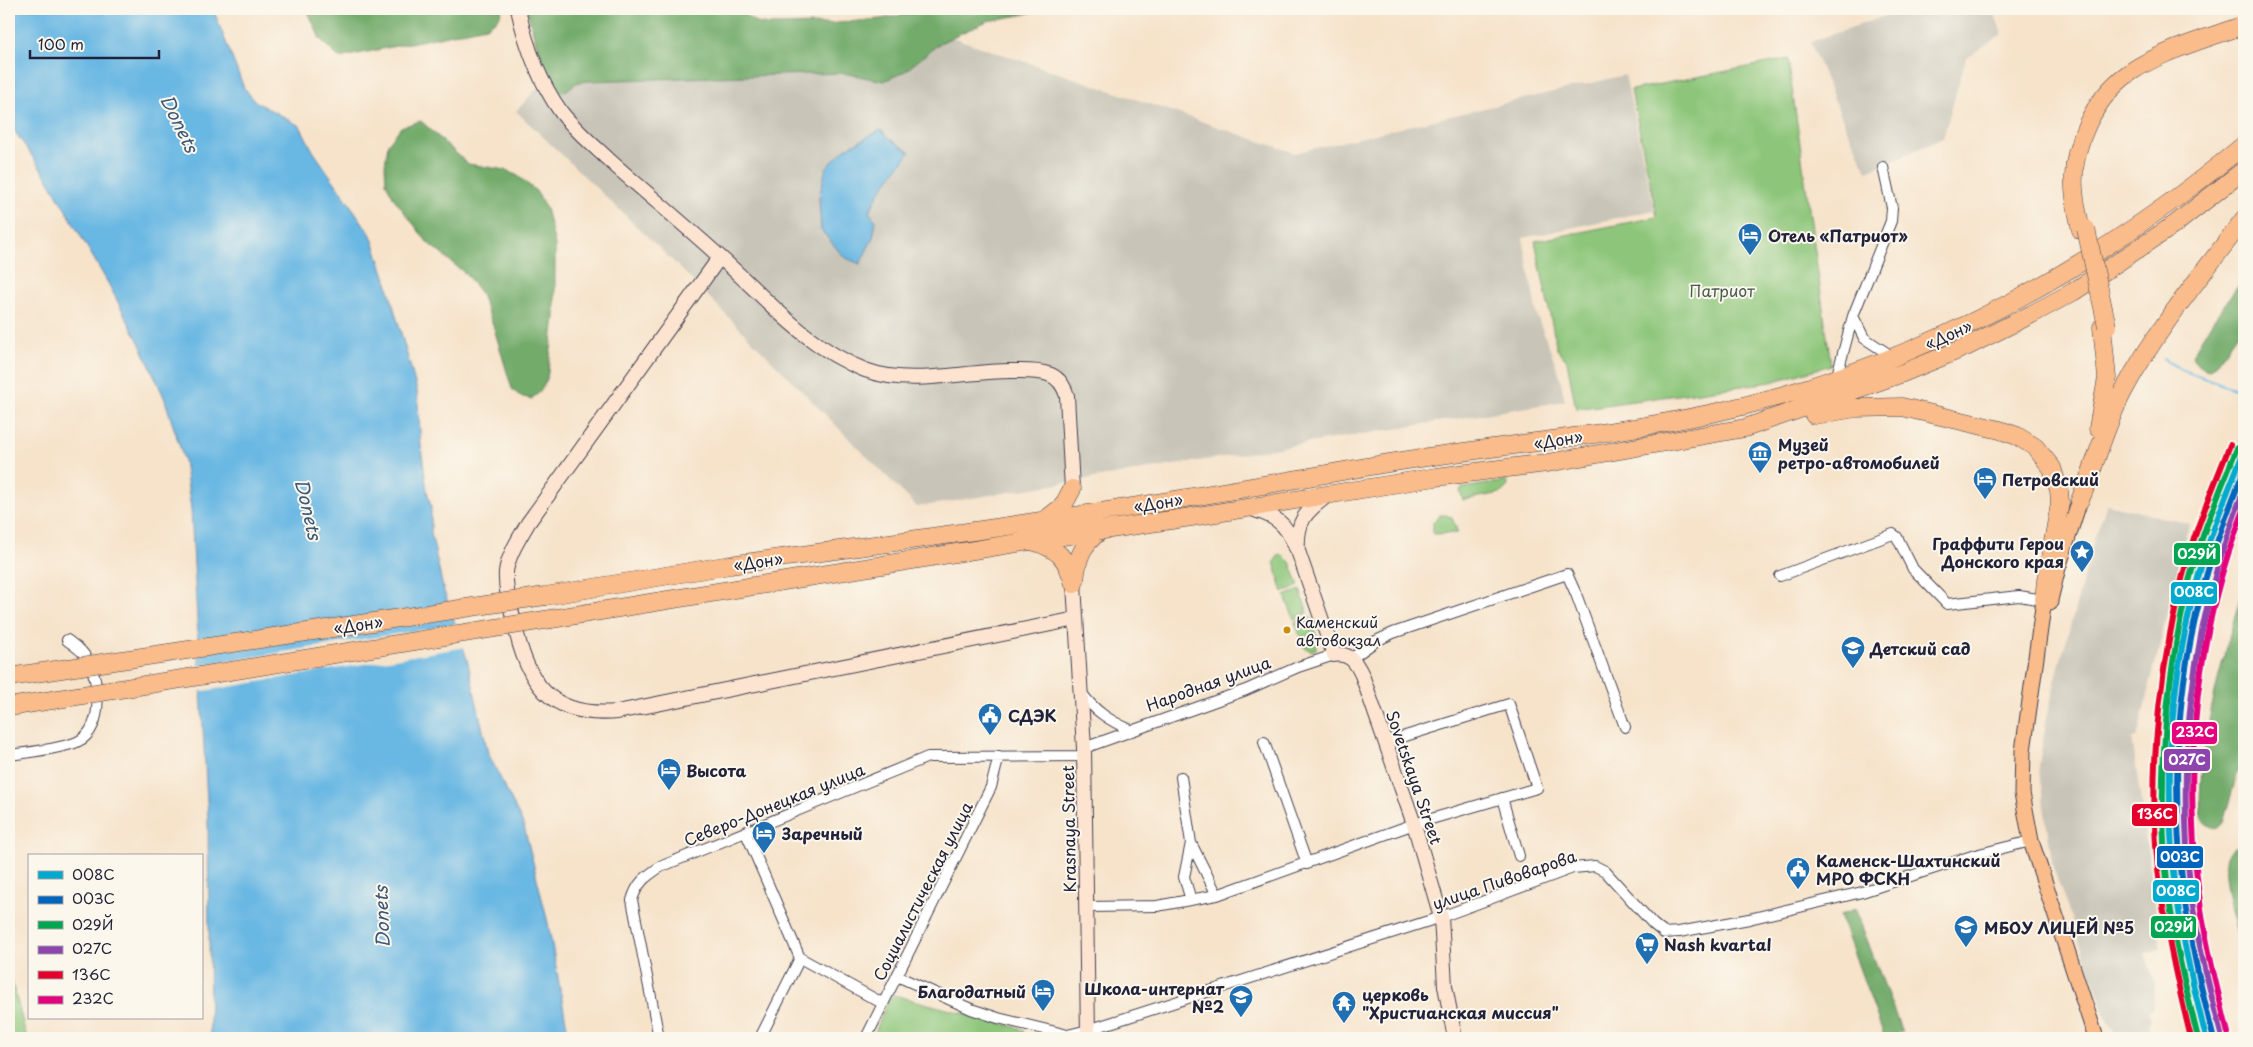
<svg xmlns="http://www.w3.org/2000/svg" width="2253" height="1047" font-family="'Playpen Sans',sans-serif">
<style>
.industrial{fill:#c8c4b8}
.green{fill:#8dc67a;stroke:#58745a}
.forest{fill:#72ab6a;stroke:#4a6652}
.water{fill:#69b7e3;stroke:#466c8f}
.pier{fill:#f6e3ca}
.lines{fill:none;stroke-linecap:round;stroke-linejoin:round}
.stream{stroke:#69b7e3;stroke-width:2.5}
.street-casing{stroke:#423f50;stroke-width:12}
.secondary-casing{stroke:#423f50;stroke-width:16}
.primary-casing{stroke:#423f50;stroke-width:17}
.highway-casing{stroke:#423f50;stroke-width:19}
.street{stroke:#fff;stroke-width:10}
.secondary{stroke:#fde4d0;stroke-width:14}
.primary{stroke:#f9bc8a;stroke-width:15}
.highway{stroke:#f9bc8a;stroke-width:18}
.highway-bridge-casing{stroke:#423f50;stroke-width:19;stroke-linecap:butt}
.highway-bridge{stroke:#f9bc8a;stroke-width:18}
.rail-1-casing{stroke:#fbf7ec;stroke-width:10}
.rail-2-casing{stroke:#fbf7ec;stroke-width:10}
.rail-3-casing{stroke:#fbf7ec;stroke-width:10}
.rail-4-casing{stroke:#fbf7ec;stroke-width:10}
.rail-5-casing{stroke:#fbf7ec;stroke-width:10}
.rail-6-casing{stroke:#fbf7ec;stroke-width:10}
.rail-1{stroke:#00a9ce;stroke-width:6}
.rail-2{stroke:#0065bd;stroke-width:6}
.rail-3{stroke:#00a651;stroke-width:6}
.rail-4{stroke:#8e44ad;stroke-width:6}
.rail-5{stroke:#e4002b;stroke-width:6}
.rail-6{stroke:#e5007d;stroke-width:6}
.bus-dot{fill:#cc8c0c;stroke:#fbf7ec;stroke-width:2}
.labels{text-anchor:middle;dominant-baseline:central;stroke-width:4;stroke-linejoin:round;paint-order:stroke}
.bus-label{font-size:15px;fill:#22223b;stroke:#fbf7ec;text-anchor:start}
.poi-label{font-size:16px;font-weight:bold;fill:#22223b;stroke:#fbf7ec;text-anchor:start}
.park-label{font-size:16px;fill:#475b51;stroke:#fbf7ec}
.street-label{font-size:16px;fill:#22223b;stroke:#fbf7ec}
.water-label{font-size:18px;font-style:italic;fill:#3b5676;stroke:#fbf7ec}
.line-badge{stroke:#fbf7ec;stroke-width:2}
.badge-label{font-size:14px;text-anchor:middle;font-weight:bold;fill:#fff}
</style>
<rect width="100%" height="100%" fill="#fbf7ec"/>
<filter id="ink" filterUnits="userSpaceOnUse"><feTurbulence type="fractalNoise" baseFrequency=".02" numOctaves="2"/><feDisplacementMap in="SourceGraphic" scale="10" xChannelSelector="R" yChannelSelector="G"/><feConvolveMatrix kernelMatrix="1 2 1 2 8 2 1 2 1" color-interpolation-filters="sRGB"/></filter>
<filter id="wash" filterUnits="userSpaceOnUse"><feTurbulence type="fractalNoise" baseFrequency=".0096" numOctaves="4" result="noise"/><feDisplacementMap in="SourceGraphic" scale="20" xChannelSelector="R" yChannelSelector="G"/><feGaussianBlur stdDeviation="1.12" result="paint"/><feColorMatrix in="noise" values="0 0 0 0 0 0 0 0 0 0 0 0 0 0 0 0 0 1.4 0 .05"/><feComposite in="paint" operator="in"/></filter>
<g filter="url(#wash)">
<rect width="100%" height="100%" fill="#f6e3ca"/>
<path class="industrial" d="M1905 9H1993L2002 34 1966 58 1943 138 1867 171 1845 125 1810 42Z
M910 23 1295 153 1625 75 1654 210 1523 238 1537 316 1559 373 1565 401 917 507 675 263 516 111 569 55Z
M2107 504 2189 524 2137 738H2132L2161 949 2145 953 2155 984 2153 1009 2148 1012 2151 1020 2148 1025 2152 1038H2122L2117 1035 2108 1022 2053 867 2040 779 2039 765 2046 722 2057 674 2095 537Z"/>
<path class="green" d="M1788 59 1831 365 1771 382 1576 409 1567 361 1557 349 1535 241 1657 217 1631 90Z
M1507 481 1508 486 1501 493 1463 500 1460 491 1462 488Z
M1440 515H1446L1452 518 1458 533 1433 534V522Z
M1283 555 1290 562 1299 586 1283 592 1274 562 1278 556Z
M1300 590 1308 613 1294 619 1285 596Z
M1310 616 1318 641 1316 649 1311 651 1304 647 1295 622Z
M9 970 27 1038H9Z
M894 995 1019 1028 1024 1031V1037L873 1038 888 1000Z"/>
<path class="forest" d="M307 9H502L499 18 486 27 339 58 320 39Z
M527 9H741L745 15 757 23 769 25 827 24 880 19 937 9H1040L1026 14 987 21 970 29 940 43 904 72 884 81 843 73 589 81C585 82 580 81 577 83 571 85 567 93 560 92 545 87 531 24 527 9Z
M421 121 468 164 506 170 518 176 536 191 546 208 555 245V318L547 379 540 392 531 399 520 396 512 389 493 325 480 292 466 274 428 243 395 200 386 183 385 165 388 144 401 127Z
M2244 278V324L2216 365 2210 370C2201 369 2194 364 2192 355L2211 323Z
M2244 584V750L2223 823 2218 828C2208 828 2202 821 2200 812 2199 737 2224 655 2244 584Z
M2244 843V961C2239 939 2219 875 2226 857 2230 849 2237 846 2244 843Z
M1855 908 1902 1032 1885 1038 1840 916Z"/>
<path class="water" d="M9 9H213L244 88 256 102 300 126 313 151 371 235 385 276 417 390 421 446 427 491 431 506V533L443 588 467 659 488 753 524 826 548 923 569 1038H210L208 819 191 509 184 460 164 397 140 344 108 283 46 176 9 123Z
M881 130 890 139 910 152 880 191 869 212 876 221 873 237 860 264 844 257 821 230 819 199 826 168 845 149Z"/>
<path class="pier" d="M458 624 466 647 198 692 197 666Z"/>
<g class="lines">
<path class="stream" d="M2163 359 2182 370 2244 392"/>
</g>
</g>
<g filter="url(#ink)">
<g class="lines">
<defs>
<path id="street" d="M1853 316 1864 338 1893 357
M1836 379 1853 316 1891 221 1892 208 1883 167
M1780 576 1893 534 1897 537 1913 569 1947 604 2019 596 2044 600
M1352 658 1376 641 1393 633 1567 574 1576 594 1625 727
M1081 692C1094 711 1110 721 1131 730
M1264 742 1307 864
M1084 748 1246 690 1298 667 1334 655
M9 755C25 753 63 748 77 742 107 729 100 672 82 652 78 648 72 644 67 640
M1181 777 1191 843 1217 895
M1502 798 1519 856
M746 833 800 958 882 1003
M1191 843 1184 877 1191 900
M1088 907 1157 906 1217 895 1414 824 1537 788 1509 704 1386 742
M897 976 971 1009 998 1018 1064 1034
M659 1038 632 900C637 883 645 877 660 867L928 757 1084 756
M760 1038 800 958
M866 1038 991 787 999 756
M1055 1038 1088 1030 1441 917 1573 868 1595 866 1605 871 1653 924 1664 933 1679 932 1749 919 1862 892 1975 855 2031 841"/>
<path id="secondary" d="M518 9C526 46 539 81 561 112 575 130 593 145 609 160 646 193 684 224 720 257 766 298 806 347 865 370 911 387 963 371 1011 371 1023 371 1037 370 1048 374 1058 377 1064 386 1067 396L1072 489
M720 257 528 523C519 539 508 555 506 572 505 589 510 605 514 621 526 682 549 718 617 712L1076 619
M1328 495C1305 512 1296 521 1298 551L1334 655C1349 652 1356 662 1362 675L1414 824 1441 917 1445 986 1455 1038
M1248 508C1274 515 1286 522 1296 548
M1074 584 1084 748 1088 1038"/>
<path id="primary" d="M2050 600 2058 568 2080 500
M2050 602 2044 600 2023 751 2022 793 2031 841 2096 1038"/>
<path id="highway" d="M2081 230C2078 216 2075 203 2074 189 2071 146 2094 98 2129 73 2161 51 2208 38 2244 25
M1814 415 1856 408 1902 407 2000 430 2017 436 2035 447 2052 468 2059 490 2060 503 2046 580 2044 600
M2098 428 2107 378 2102 327
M2080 500C2096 464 2105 425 2124 390 2156 330 2203 273 2244 219
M1045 520 1063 506 1072 489
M1032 541C1058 548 1067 558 1074 584
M1075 581C1077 557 1082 545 1101 530
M545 596C607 586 668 575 730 565 834 550 938 537 1041 521 1153 505 1265 485 1377 465 1489 446 1602 437 1713 413 1913 369 2088 274 2244 145
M551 619 1029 541 1198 516 1436 477 1547 463 1745 428 1903 373 1966 347 2032 314 2073 292 2174 225 2244 170"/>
</defs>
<use href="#street" class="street-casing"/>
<use href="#secondary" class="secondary-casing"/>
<use href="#primary" class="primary-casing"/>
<use href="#highway" class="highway-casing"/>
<use href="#street" class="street"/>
<use href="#secondary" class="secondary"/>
<use href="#primary" class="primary"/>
<use href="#highway" class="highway"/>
<defs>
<path id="highway-bridge" d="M2086 229 2107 326
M9 677 545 596
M9 707 551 619"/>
</defs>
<use href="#highway-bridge" class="highway-bridge-casing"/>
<use href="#highway-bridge" class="highway-bridge"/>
<defs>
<path id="rail-1" d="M2206 1038C2194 989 2182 940 2176 890 2164 793 2169 689 2194 593 2206 544 2225 498 2244 451"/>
<path id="rail-2" d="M2213 1036C2201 987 2189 938 2183 888 2172 791 2176 690 2201 595 2212 552 2228 511 2244 470"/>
<path id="rail-3" d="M2198 1038C2186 989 2174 940 2168 890 2157 791 2164 691 2186 594 2197 544 2218 496 2237 448"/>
<path id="rail-4" d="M2221 1034C2209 986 2196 937 2190 886 2177 751 2193 617 2244 490"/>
<path id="rail-5" d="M2191 1038C2179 990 2168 942 2161 893 2147 794 2156 689 2179 592 2190 541 2211 493 2230 445"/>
<path id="rail-6" d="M2228 1033C2216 985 2204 937 2198 887 2183 762 2197 627 2244 510"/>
</defs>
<use href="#rail-1" class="rail-1-casing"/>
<use href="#rail-2" class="rail-2-casing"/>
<use href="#rail-3" class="rail-3-casing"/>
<use href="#rail-4" class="rail-4-casing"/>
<use href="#rail-5" class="rail-5-casing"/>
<use href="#rail-6" class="rail-6-casing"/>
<use href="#rail-1" class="rail-1"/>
<use href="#rail-2" class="rail-2"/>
<use href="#rail-3" class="rail-3"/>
<use href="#rail-4" class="rail-4"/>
<use href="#rail-5" class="rail-5"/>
<use href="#rail-6" class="rail-6"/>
</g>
</g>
<defs>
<symbol id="hotel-pin" viewBox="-11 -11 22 30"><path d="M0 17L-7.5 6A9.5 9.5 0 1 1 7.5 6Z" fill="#1f6fb2" stroke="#fbf7ec"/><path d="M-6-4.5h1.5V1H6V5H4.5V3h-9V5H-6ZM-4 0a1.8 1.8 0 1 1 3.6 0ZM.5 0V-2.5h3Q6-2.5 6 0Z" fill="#fff"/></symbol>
<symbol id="museum-pin" viewBox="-11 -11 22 30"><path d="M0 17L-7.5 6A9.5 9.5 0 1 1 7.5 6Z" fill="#1f6fb2" stroke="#fbf7ec"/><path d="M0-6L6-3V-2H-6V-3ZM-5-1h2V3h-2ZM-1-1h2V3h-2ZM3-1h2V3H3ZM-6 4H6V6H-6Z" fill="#fff"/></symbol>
<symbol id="sight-pin" viewBox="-11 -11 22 30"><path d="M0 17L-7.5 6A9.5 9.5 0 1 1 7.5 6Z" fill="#1f6fb2" stroke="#fbf7ec"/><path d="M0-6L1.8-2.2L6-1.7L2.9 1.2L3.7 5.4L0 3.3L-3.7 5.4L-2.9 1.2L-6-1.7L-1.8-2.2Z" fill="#fff"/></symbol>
<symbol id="school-pin" viewBox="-11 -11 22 30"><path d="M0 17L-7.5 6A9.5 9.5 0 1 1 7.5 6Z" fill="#1f6fb2" stroke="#fbf7ec"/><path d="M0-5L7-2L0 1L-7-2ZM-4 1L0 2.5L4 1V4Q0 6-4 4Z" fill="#fff"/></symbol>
<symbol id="civic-pin" viewBox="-11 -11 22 30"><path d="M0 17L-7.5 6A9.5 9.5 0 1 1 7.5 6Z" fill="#1f6fb2" stroke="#fbf7ec"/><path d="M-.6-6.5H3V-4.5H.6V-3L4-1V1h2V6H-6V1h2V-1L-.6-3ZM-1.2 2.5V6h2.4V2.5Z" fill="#fff"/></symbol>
<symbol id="supermarket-pin" viewBox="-11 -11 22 30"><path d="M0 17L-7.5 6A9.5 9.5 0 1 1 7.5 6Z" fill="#1f6fb2" stroke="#fbf7ec"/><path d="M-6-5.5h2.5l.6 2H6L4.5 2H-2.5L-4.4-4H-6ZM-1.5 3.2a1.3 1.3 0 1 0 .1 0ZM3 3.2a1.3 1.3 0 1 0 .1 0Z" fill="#fff"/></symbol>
<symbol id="temple-pin" viewBox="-11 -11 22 30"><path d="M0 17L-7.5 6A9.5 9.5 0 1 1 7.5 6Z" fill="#1f6fb2" stroke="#fbf7ec"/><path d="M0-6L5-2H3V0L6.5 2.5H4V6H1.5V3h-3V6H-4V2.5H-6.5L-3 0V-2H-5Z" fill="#fff"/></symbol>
</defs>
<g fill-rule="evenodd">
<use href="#hotel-pin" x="1736" y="221" width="28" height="38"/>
<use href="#museum-pin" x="1746" y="439" width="28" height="38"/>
<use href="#hotel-pin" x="1971" y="465" width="28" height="38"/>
<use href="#sight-pin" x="2068" y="538" width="28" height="38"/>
<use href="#school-pin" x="1839" y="634" width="28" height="38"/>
<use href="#civic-pin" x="976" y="701" width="28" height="38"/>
<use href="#hotel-pin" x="655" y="756" width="28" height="38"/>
<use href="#hotel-pin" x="750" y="819" width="28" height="38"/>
<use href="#civic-pin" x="1784" y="855" width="28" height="38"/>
<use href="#school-pin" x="1952" y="913" width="28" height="38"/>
<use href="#supermarket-pin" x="1633" y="930" width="28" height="38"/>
<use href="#hotel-pin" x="1029" y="977" width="28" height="38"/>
<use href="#school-pin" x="1227" y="983" width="28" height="38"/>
<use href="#temple-pin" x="1330" y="989" width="28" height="38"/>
</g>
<circle class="bus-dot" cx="1287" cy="630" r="4.5"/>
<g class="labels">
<g class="bus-label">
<text x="1296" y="621">Каменский<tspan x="1296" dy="18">автовокзал</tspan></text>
</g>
<g class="poi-label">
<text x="1768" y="235">Отель «Патриот»</text>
<text x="1778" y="444">Музей<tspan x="1778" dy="18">ретро-автомобилей</tspan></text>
<text x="2002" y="479">Петровский</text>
<text x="2064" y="543" text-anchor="end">Граффити Герои<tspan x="2064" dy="18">Донского края</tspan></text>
<text x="1870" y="648">Детский сад</text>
<text x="1008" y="715">СДЭК</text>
<text x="686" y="770">Высота</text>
<text x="782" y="833">Заречный</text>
<text x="1816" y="860">Каменск-Шахтинский<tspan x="1816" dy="18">МРО ФСКН</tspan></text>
<text x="1984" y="927">МБОУ ЛИЦЕЙ №5</text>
<text x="1664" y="944">Nash kvartal</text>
<text x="1224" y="988" text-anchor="end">Школа-интернат<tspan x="1224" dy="18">№2</tspan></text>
<text x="1026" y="991" text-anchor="end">Благодатный</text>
<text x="1362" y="994">церковь<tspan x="1362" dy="18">"Христианская миссия"</tspan></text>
</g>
<g class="park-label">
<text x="1722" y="290">Патриот</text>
</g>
<g class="street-label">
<text transform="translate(1948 334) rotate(-24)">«Дон»</text>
<text transform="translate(1558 439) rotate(-9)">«Дон»</text>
<text transform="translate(1158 502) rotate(-9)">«Дон»</text>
<text transform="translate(758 561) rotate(-8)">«Дон»</text>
<text transform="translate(358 624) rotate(-8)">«Дон»</text>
<text transform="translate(1208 683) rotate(-20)">Народная улица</text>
<text transform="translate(1415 777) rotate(71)">Sovetskaya Street</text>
<text transform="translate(774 804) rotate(-22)">Северо-Донецкая улица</text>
<text transform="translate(1068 829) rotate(-91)">Krasnaya Street</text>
<text transform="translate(1504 879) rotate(-19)">улица Пивоварова</text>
<text transform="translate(922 891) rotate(-63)">Социалистическая улица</text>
</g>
<g class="water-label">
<text transform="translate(180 123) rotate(64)">Donets</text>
<text transform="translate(309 509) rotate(77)">Donets</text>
<text transform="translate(381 917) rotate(-92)">Donets</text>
</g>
</g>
<g class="line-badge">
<rect x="2173" y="542" width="48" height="24" rx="5" fill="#00a651"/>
<rect x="2170" y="581" width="48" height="24" rx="5" fill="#00a9ce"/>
<rect x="2171" y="721" width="47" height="24" rx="5" fill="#e5007d"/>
<rect x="2163" y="748" width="48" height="24" rx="5" fill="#8e44ad"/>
<rect x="2131" y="803" width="47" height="24" rx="5" fill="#e4002b"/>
<rect x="2156" y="845" width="48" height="24" rx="5" fill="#0065bd"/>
<rect x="2152" y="879" width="48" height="24" rx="5" fill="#00a9ce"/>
<rect x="2150" y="915" width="47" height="24" rx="5" fill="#00a651"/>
</g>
<g class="badge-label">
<text x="2197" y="559">029Й</text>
<text x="2194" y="597">008С</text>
<text x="2195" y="737">232C</text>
<text x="2187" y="765">027С</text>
<text x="2155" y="819">136С</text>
<text x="2180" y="862">003С</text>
<text x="2176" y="896">008С</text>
<text x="2174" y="932">029Й</text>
</g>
<rect width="2253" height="1047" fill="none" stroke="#fbf7ec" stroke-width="30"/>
<rect x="28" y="854" width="175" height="165" fill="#fbf7ec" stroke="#a4a2a5"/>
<rect x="38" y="871" width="25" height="8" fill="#00a9ce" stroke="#a4a2a5"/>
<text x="72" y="880" font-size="15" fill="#22223b">008С</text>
<rect x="38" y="896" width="25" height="8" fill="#0065bd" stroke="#a4a2a5"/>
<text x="72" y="904" font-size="15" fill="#22223b">003С</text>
<rect x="38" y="921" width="25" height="8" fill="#00a651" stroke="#a4a2a5"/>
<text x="72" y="930" font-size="15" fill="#22223b">029Й</text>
<rect x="38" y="946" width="25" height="8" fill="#8e44ad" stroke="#a4a2a5"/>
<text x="72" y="954" font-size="15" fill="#22223b">027С</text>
<rect x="38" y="971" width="25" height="8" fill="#e4002b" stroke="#a4a2a5"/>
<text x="72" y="980" font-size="15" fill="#22223b">136С</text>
<rect x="38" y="996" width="25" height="8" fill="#e5007d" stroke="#a4a2a5"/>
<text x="72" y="1004" font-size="15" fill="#22223b">232C</text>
<path d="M30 50v8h129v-8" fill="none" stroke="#22223b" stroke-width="2.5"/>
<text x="38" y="50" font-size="15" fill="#22223b" stroke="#fbf7ec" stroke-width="4" paint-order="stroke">100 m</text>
</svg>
